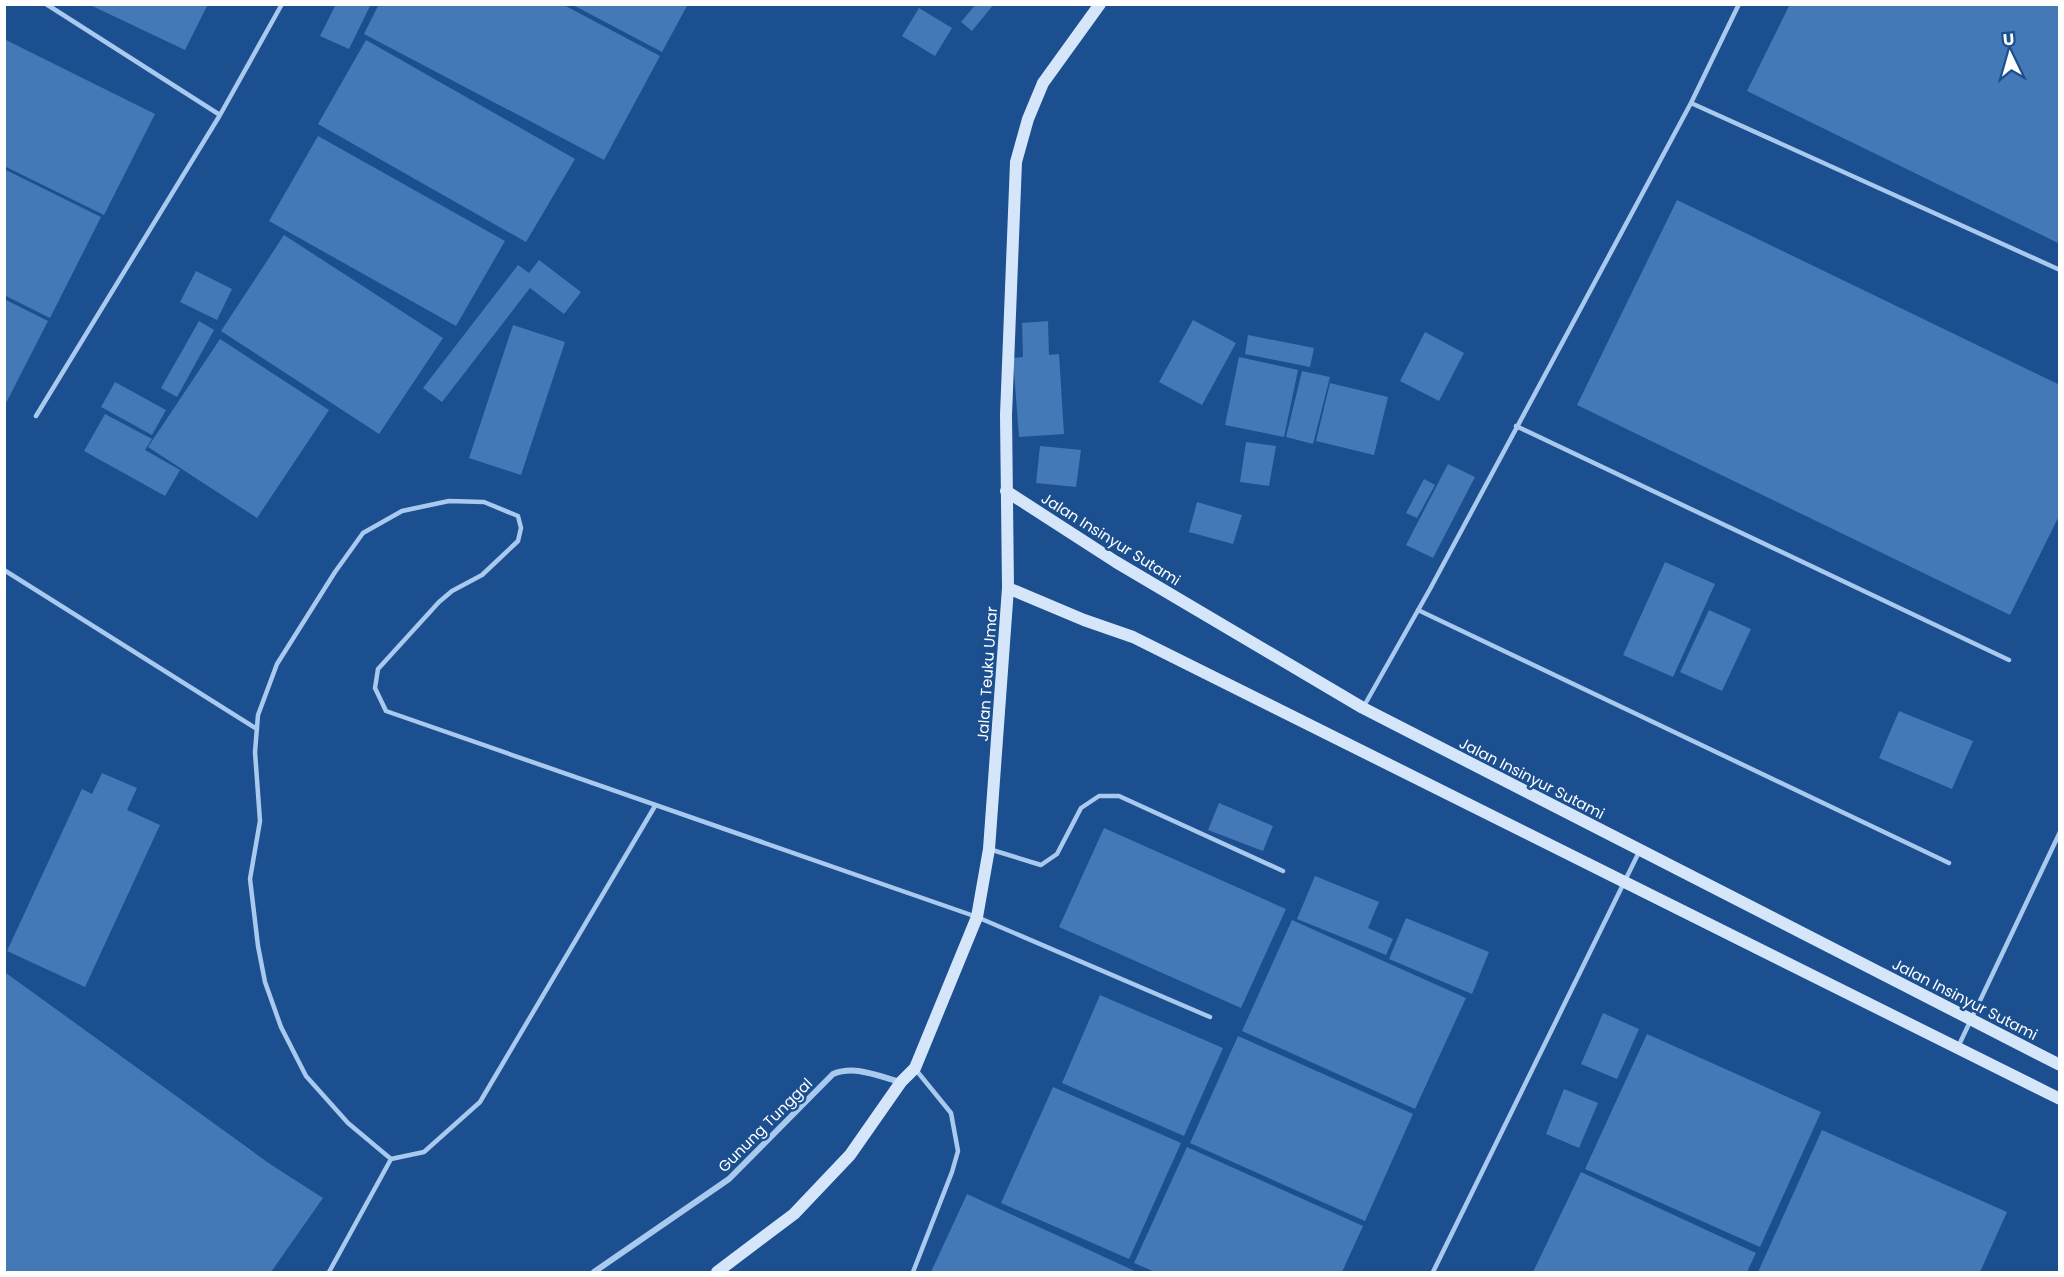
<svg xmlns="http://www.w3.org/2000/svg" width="2064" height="1277" font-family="Poppins,sans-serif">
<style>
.building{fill:#4478b7}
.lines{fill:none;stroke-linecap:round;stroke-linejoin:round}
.lane{stroke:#a9c9ee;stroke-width:4.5}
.street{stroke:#a9c9ee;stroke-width:6}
.secondary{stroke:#d6e6fa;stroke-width:12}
.labels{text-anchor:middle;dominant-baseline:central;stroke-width:5;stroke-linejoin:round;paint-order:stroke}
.street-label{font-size:15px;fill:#fff;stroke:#1b4f8f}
</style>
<rect width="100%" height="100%" fill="#1b4f8f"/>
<path class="building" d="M88 4H208L185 50Z
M336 4H371L349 49 320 36Z
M379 4H562L660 56 604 160 364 34Z
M571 4H688L662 52Z
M976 4H994L972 31 961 22Z
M1790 4H2060V244L1747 91Z
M919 8 952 28 935 56 902 36Z
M4 39 155 114 104 215 4 166Z
M366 40 575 159 526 242 318 124Z
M318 136 505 241 456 326 269 221Z
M4 169 101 217 50 318 4 295Z
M1677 200 2060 385V514L2010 615 1577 405Z
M284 235 443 338 379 434 221 331Z
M539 260 581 292 564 314 530 288 442 402 423 388 518 265 529 273Z
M196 271 232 289 217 320 180 302Z
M4 299 48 321 4 407Z
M1193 320 1236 343 1202 405 1159 382Z
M199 321 214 330 177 397 161 388Z
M1048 321 1049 355 1059 354 1064 434 1019 437 1013 358 1023 357 1022 323Z
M513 325 565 342 521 475 469 458Z
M1425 332 1464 353 1439 401 1400 381Z
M1248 335 1314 348 1310 367 1245 354Z
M220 339 329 410 257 518 148 447Z
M1239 357 1298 370 1284 437 1225 425Z
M1302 371 1330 377 1313 444 1286 437Z
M115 382 166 410 152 435 101 407Z
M1330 383 1388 397 1374 455 1316 441Z
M105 414 152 439 145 450 180 470 165 496 84 451Z
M1246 442 1276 446 1269 486 1240 482Z
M1040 446 1081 450 1076 487 1036 483Z
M1448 464 1475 477 1433 558 1406 545Z
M1424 479 1435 485 1417 518 1406 513Z
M1197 502 1242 515 1233 544 1189 532Z
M1665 562 1715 584 1673 677 1623 655Z
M1709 610 1751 629 1722 691 1680 672Z
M1899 711 1973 741 1952 789 1879 758Z
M102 773 137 788 127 810 160 825 85 987 7 951 82 789 92 794Z
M1219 803 1273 826 1263 851 1208 830Z
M1104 828 1286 909 1241 1008 1059 927Z
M1315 876 1379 902 1368 928 1393 939 1386 955 1297 919Z
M1406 918 1489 952 1472 994 1389 959Z
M1292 920 1466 998 1415 1109 1242 1031Z
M6 973 270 1164 323 1198 271 1272H4Z
M1100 995 1223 1048 1184 1136 1062 1083Z
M1603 1013 1639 1029 1617 1079 1581 1064Z
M1647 1034 1821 1112 1760 1247 1585 1169Z
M1238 1036 1413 1114 1365 1221 1190 1143Z
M1053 1087 1181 1143 1129 1259 1001 1203Z
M1564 1089 1598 1103 1579 1148 1546 1134Z
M1822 1130 2007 1212 1980 1272H1758Z
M1187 1147 1363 1226 1342 1272H1155L1134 1263Z
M1581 1172 1756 1253 1747 1272H1533Z
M967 1194 1137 1272H931Z"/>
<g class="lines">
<path class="lane" d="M46 4 220 115
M1691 103 2060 270
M36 416 220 115 282 4
M1516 426 2009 660
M4 570 257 729
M1418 610 1949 863
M1364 706 1430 589 1691 103 1739 4
M989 849 1041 865 1057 854 1081 808 1099 796H1119L1283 871
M1958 1047 2060 832
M391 1159 348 1123 306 1076 281 1027 265 982 258 946 250 879 260 821 255 752 258 715 277 664 335 572 363 533 402 511 449 501 484 502 518 516 521 528 518 541 482 575 452 591 439 602 378 669 375 688 386 711 977 917 1210 1017
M329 1272 391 1159 424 1152 480 1102 655 806
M913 1272 952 1172 958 1151 951 1113 916 1070
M1433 1272 1639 852"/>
<path class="street" d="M594 1272 729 1179 833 1074C855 1065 878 1076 900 1082"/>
<path class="secondary" d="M1006 491 1116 562 1363 708 2060 1065
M1008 588 1084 620 1133 637 2060 1099
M717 1272 794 1214 850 1155 901 1082 915 1068 977 917 989 849 1008 588 1006 415 1016 162 1028 119 1043 83 1100 4"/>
</g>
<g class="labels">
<g class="street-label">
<text transform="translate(1111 539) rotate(32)">Jalan Insinyur Sutami</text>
<text transform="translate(987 674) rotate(-86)">Jalan Teuku Umar</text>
<text transform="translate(1532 778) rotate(27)">Jalan Insinyur Sutami</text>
<text transform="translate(1965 999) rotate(27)">Jalan Insinyur Sutami</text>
<text transform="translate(765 1125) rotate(-45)">Gunung Tunggal</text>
</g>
</g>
<rect width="2064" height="1277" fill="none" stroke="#ffffff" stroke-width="12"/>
<g transform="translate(2010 54) rotate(355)" stroke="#1b4f8f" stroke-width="4.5" paint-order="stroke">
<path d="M0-4.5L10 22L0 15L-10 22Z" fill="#ffffff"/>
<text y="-9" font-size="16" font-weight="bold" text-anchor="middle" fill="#ffffff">U</text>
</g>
</svg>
